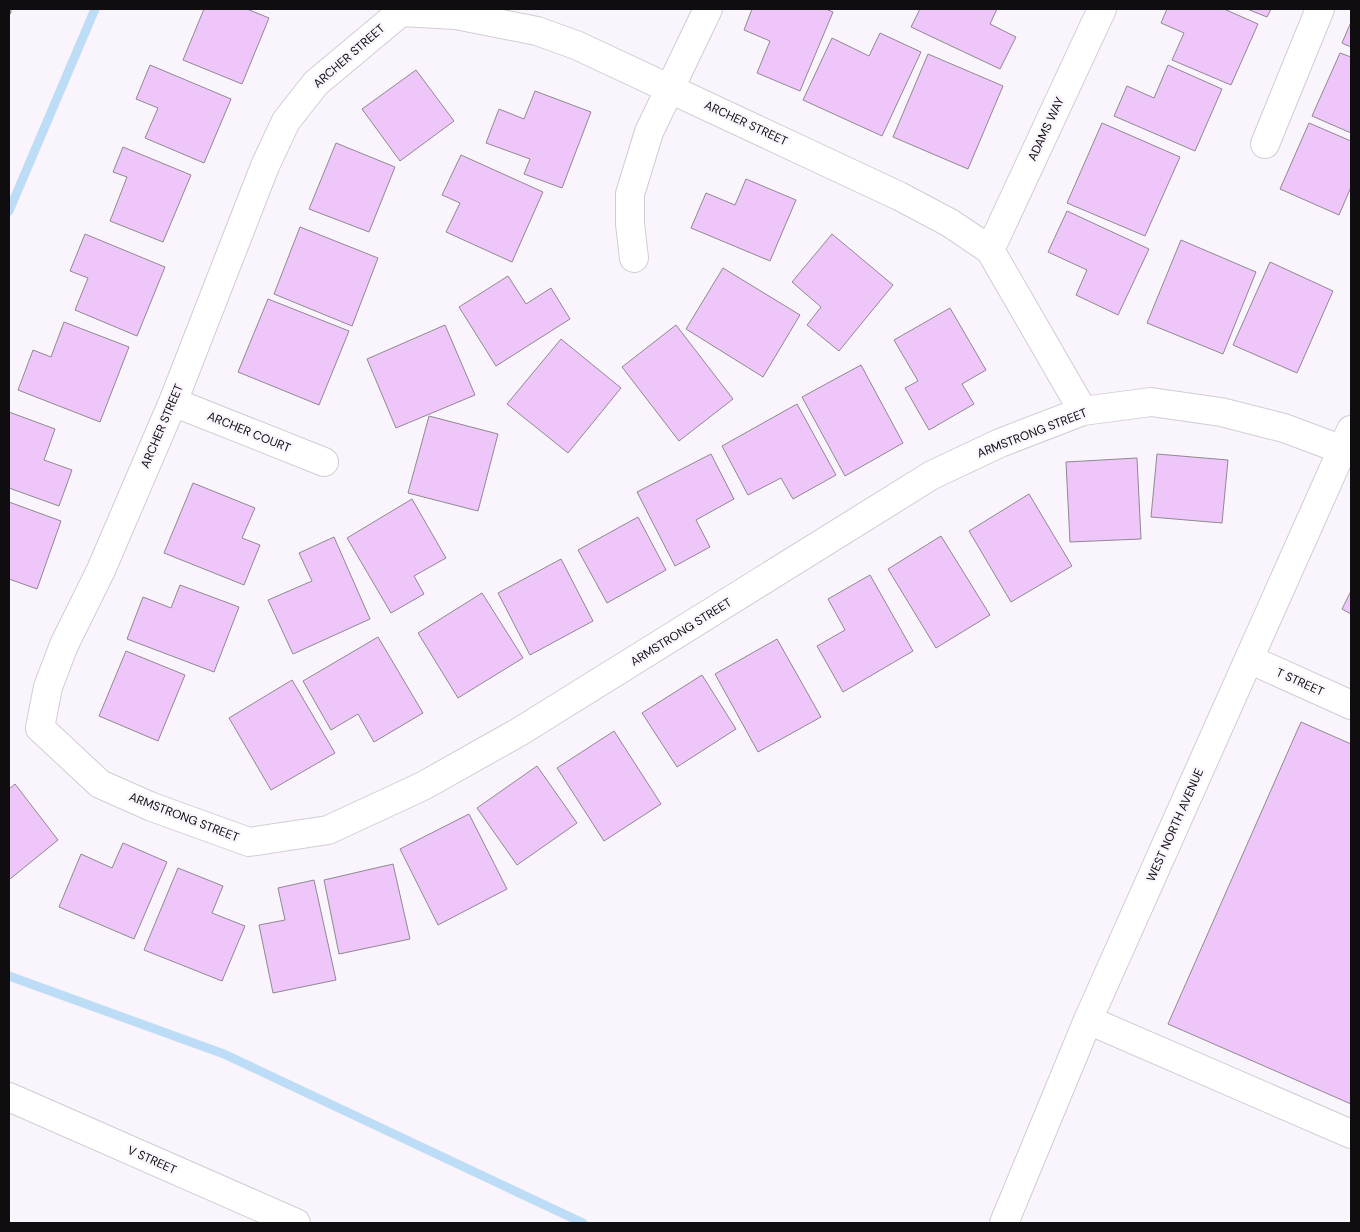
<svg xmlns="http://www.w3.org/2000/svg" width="1360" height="1232" font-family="'DM Sans',sans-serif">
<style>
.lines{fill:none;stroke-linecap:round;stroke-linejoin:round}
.stream{stroke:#bdddf7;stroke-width:9}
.building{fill:#eec6fa;stroke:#8f8990}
.minor-casing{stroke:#d2ccd4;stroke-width:30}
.path{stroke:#8e8a8f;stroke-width:3;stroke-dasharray:4 2.5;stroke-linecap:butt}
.minor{stroke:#fff;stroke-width:28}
.labels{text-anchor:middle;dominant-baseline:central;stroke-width:4.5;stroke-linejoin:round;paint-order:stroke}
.street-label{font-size:12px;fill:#0f0d0f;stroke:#faf4fc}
</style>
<rect width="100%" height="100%" fill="#faf4fc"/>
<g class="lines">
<path class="stream" d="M9 211 95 9
M9 976 224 1054 583 1223"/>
</g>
<path class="building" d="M204 9H247L269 18 242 84 183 60Z
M752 9H826L833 12 800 91 757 73 770 41 744 30Z
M920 9H997L990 24 1016 37 1000 69 911 27Z
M1167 9H1224L1258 24 1231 85 1172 60 1184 33 1161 23Z
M1247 9H1271L1267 17Z
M1351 22V47L1342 43Z
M880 33 921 52 882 136 803 100 832 38 869 56Z
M1340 53 1351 57V133L1312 116Z
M928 54 1003 86 968 169 893 137Z
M150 65 231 99 204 163 145 138 158 108 136 99Z
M1168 65 1222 89 1195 151 1114 116 1127 86 1154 98Z
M416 70 454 121 400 161 362 109Z
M535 91 591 112 562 188 524 174 530 159 486 143 499 109 524 119Z
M1102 123 1180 157 1145 236 1067 203Z
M1309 123 1351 141V187L1339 215 1280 189Z
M336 143 395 167 369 232 309 209Z
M123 147 191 175 163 242 110 221 127 177 113 172Z
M461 155 543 192 512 262 446 232 460 203 442 195Z
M746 179 796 200 770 261 691 228 706 193 735 205Z
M1067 211 1149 249 1118 315 1076 295 1087 270 1048 252Z
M300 227 378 258 352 326 274 294Z
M85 234 165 267 137 336 75 310 88 278 70 271Z
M832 234 893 285 839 351 807 325 821 307 792 282Z
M1181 240 1256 272 1223 354 1147 323Z
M1270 262 1333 291 1297 373 1233 345Z
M723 268 800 315 763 377 686 329Z
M508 276 526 304 551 288 570 319 496 366 459 307Z
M268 299 349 331 319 405 238 372Z
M950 308 986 370 962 384 974 404 929 430 905 388 918 381 894 340Z
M64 322 129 347 100 422 18 390 33 350 51 357Z
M445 325 475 395 396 428 367 359Z
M676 325 733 399 679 441 622 367Z
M561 339 621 388 568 453 507 404Z
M861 365 903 443 845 476 802 397Z
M797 404 836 475 793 499 781 478 748 495 722 446Z
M9 412 55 429 44 460 72 470 59 506 9 488Z
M429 416 498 434 478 511 408 493Z
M711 454 734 499 696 520 710 547 675 566 637 492Z
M1157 454 1228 460 1222 523 1151 517Z
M1137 458 1141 539 1070 542 1066 462Z
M193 483 255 508 242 538 260 545 244 585 164 553Z
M1029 494 1072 566 1011 602 969 531Z
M412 499 446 558 414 576 424 594 391 613 347 538Z
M9 502 61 521 37 589 9 579Z
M638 517 666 570 607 603 578 550Z
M941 536 990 615 936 648 888 569Z
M334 537 370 619 293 654 268 600 312 581 299 553Z
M561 559 593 621 530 655 498 593Z
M870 575 913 651 843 692 817 646 845 630 828 599Z
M180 585 239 607 214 672 127 639 143 597 171 608Z
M1351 591V614L1342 609Z
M482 593 523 658 458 698 418 633Z
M378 637 423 713 374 742 358 714 331 730 303 681Z
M777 639 821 717 758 752 715 674Z
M126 651 185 675 158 741 99 716Z
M702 675 736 729 677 767 642 713Z
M292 680 335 753 271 790 229 718Z
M1301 722 1351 744V1104L1168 1024Z
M614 731 661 804 604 841 557 768Z
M537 766 577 823 517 865 477 808Z
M15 784 58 840 10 879 9 877V789Z
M469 814 507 889 438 925 400 849Z
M123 843 167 862 134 939 59 907 81 854 112 868Z
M393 864 410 939 339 954 324 880Z
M178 868 223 886 212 913 245 926 222 981 144 950Z
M314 880 336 980 273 993 259 925 285 920 278 888Z"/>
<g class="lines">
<defs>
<path id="minor" d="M1265 144 1320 9
M990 250 1102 9
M634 258 630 224V194L649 132 708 9
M173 402 324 462
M1083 411 990 250 950 223 899 196 576 45 537 31 456 15 401 12 316 83 286 121 265 166 173 402 101 570 64 645 48 687 40 728 100 784 152 807 249 842 328 830 423 786 519 732 932 475 1000 443 1083 411 1151 402 1221 412 1284 428 1351 453
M1249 659 1351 705
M1088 1020 1351 1134
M9 1097 296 1223
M1004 1223 1088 1020 1351 430"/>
</defs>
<use href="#minor" class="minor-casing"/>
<path class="path" d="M9 14 11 9"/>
<use href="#minor" class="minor"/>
</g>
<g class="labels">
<g class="street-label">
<text transform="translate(349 56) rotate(-41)">ARCHER STREET</text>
<text transform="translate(746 123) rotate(25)">ARCHER STREET</text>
<text transform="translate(1046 129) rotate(-65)">ADAMS WAY</text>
<text transform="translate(162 426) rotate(-67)">ARCHER STREET</text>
<text transform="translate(249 432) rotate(22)">ARCHER COURT</text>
<text transform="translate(1032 433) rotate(-21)">ARMSTRONG STREET</text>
<text transform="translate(681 632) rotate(-32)">ARMSTRONG STREET</text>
<text transform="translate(1300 682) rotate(24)">T STREET</text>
<text transform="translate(184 817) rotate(21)">ARMSTRONG STREET</text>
<text transform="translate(1175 825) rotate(-66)">WEST NORTH AVENUE</text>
<text transform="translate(152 1160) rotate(24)">V STREET</text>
</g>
</g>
<rect width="1360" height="1232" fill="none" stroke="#0f0d0f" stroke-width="20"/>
</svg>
